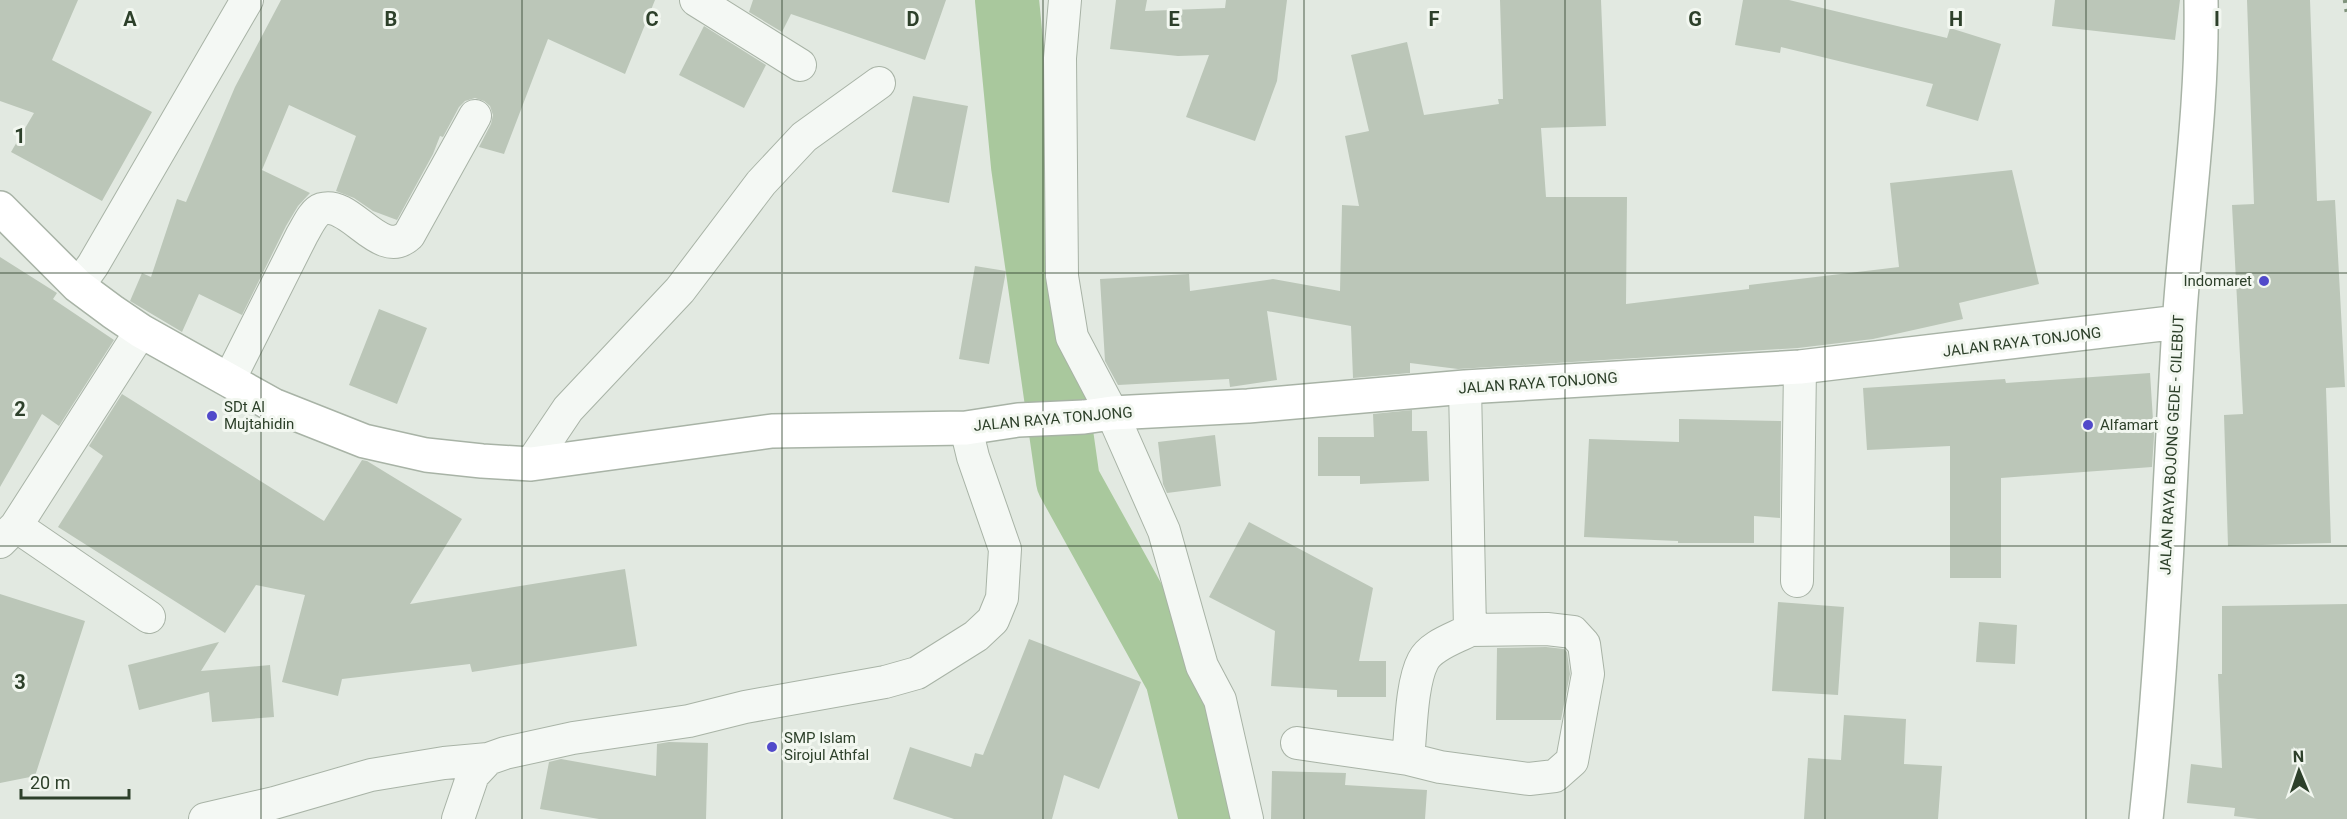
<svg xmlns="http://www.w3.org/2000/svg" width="2347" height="819" font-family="Roboto,sans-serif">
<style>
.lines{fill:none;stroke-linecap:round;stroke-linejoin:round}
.river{stroke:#a9c89d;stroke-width:64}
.building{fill:#bbc6b8}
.minor-casing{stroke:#a8b3a6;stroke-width:34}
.secondary-casing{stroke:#a8b3a6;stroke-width:36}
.minor{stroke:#f4f8f4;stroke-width:32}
.secondary{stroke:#fff;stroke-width:33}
.rail{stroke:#7f927b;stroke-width:4.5;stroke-dasharray:3 6;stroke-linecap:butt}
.grid{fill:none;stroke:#2d402a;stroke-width:1.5;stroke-opacity:0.55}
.poi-dot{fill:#514aca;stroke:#f2f7f0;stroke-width:2}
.labels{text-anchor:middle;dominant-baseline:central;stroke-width:6;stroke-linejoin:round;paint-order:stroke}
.poi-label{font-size:15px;fill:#2d402a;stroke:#f2f7f0;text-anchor:start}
.street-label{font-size:15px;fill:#2d402a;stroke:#f2f7f0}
.grid-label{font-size:20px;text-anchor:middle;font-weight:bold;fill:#2d402a;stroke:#f2f7f0;stroke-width:6;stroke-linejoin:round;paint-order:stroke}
</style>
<rect width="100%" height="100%" fill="#e2e9e1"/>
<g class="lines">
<path class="river" d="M1007 0 1023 166 1068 481 1177 678 1211 819"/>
</g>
<path class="building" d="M0 0H78L52 60 152 112 102 201 11 152 34 113 0 101Z
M281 0H655L625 74 548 39 504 154 479 147 491 124 493 115 490 106 484 101 475 98 465 101 459 107 443 137 440 136 433 154 397 220 373 211 354 198 336 191 356 136 289 105 262 170 310 193 298 206 286 226 242 315 199 294 182 332 130 301 142 273 151 277 177 199 186 202 235 87Z
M753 0H946L925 60 791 14 782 32 749 12Z
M1116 0H1147L1145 11 1225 8 1226 0H1287L1277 81 1255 141 1186 117 1209 55 1178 56 1110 49Z
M1500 0H1601L1606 126 1541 128 1546 197H1627L1626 304 1749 289V285L1899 267 1890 183 2012 170 2039 284 1959 303 1963 319 1873 339 1798 348 1458 369 1410 363V373L1353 378 1351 326 1267 311 1277 380 1230 387 1229 379 1118 385 1105 361 1100 279 1189 274 1190 291 1273 279 1340 291 1342 205 1359 206 1345 136 1369 131 1351 55 1407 42 1424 115 1499 104 1498 99H1503Z
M1743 0H1789L1947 38 1950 28 2001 44 1978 121 1926 106 1933 84 1781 47 1780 53 1735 45Z
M2055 0H2180L2175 40 2052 26Z
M2247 0H2310L2317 201 2335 200 2345 387 2326 388 2331 543 2228 546 2224 415 2243 414 2232 205 2254 204Z
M704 26 766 65 744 108 679 75Z
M913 96 968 106 949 203 892 192Z
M0 257 57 293 53 299 114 340 59 426 42 414 0 487Z
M975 266 1006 271 989 364 959 359Z
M379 309 427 328 397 404 349 385Z
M2150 373 2154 436 2152 467 2001 478V578H1950V446L1867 450 1863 388 2005 379 2006 383Z
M122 394 324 521 362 460 367 461 462 519 410 604 625 569 637 646 472 672 470 664 342 679 338 696 282 682 305 595 256 585 225 633 58 527 103 456 89 446Z
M1412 410V431H1427L1429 481 1360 484V476H1318V437H1374L1373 414Z
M1679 419 1781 421 1780 518 1754 516V543H1678V541L1584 537 1589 439 1679 442Z
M1215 435 1221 486 1167 493 1163 484 1158 442Z
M1249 522 1373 588 1359 661H1386V697H1337V690L1271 686 1275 631 1209 597Z
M0 594 85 621 35 776 0 783Z
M1778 602 1844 607 1838 695 1772 691Z
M2347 604V819H2258L2234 816 2235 808 2187 803 2191 764 2222 768 2218 674H2222V606Z
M1979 622 2017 625 2015 664 1976 662Z
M1029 639 1141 682 1099 789 1064 775 1052 819H954L893 799 910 747 971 767 975 753 983 755Z
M219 642 201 671 270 665 274 717 212 722 209 692 139 710 128 665Z
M1546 647 1564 649 1567 652 1570 674 1561 720H1496L1497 648Z
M1844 715 1906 719 1904 764 1942 766 1938 819H1804L1808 758 1841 760Z
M669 742 708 743 706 819H599L540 809 549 762 561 759 656 776 657 744Z
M1272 771 1346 773 1345 785 1427 790 1425 819H1271Z"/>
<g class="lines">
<defs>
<path id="minor" d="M696 0 800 65
M1065 0 1060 58 1062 276 1072 337 1112 413 1164 531 1202 666 1220 700 1247 819
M78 286 93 265 247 0
M229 380 302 235C307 227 313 212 322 209 351 200 380 262 409 235L475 116
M531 464 568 409 680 290 761 183 804 137 879 83
M16 526 149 617
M0 542 16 526 141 331
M1797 581 1800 367
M1297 743 1408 759C1411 732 1411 684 1423 661 1431 645 1456 638 1470 630L1465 387
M1408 759 1440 767 1529 779 1555 776 1572 761 1588 674 1584 644 1573 632 1547 629 1470 630
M205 819 274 803 371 775 444 763 488 759
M458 819 473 775 488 759 505 753 573 738 689 721 745 707 885 682 917 673 976 636 993 620 1002 598 1005 549 973 457 966 428"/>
<path id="secondary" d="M0 208 78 286 113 312 141 331 273 405 364 441 426 455 482 461 531 464 772 431 966 428 1018 420 1084 417 1112 413 1248 406 1465 387 1800 367 2179 322
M2146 819C2164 655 2169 490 2179 326 2186 217 2203 109 2201 0"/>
</defs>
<use href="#minor" class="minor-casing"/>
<use href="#secondary" class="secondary-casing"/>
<use href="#minor" class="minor"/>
<use href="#secondary" class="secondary"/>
<path class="rail" d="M2345 0 2347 13"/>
</g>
<path class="grid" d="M261 0V819M522 0V819M782 0V819M1043 0V819M1304 0V819M1565 0V819M1825 0V819M2086 0V819M0 273H2347M0 546H2347"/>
<g class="poi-dot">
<circle cx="2264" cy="281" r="6"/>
<circle cx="212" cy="416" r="6"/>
<circle cx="2088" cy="425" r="6"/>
<circle cx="772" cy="747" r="6"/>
</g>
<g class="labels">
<g class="poi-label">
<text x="2252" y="281" text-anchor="end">Indomaret</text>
<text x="224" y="407">SDt Al<tspan x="224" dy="17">Mujtahidin</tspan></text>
<text x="2100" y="425">Alfamart</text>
<text x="784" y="738">SMP Islam<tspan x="784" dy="17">Sirojul Athfal</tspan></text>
</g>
<g class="street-label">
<text transform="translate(2022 342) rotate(-7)">JALAN RAYA TONJONG</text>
<text transform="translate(1538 383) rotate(-4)">JALAN RAYA TONJONG</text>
<text transform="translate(1053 419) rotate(-5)">JALAN RAYA TONJONG</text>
<text transform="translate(2172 445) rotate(-87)">JALAN RAYA BOJONG GEDE - CILEBUT</text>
</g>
</g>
<g class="grid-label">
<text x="130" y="26">A</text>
<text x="391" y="26">B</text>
<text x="652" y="26">C</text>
<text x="913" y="26">D</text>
<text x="1174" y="26">E</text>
<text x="1434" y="26">F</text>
<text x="1695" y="26">G</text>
<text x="1956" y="26">H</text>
<text x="2217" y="26">I</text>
<text x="20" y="143">1</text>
<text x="20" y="416">2</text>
<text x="20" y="689">3</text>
</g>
<g transform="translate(2299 771) rotate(358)" stroke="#f2f7f0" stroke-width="4.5" paint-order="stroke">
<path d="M0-4.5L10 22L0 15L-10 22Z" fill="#2d402a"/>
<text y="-9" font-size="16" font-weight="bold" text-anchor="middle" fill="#2d402a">N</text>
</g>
<path d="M21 789v9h108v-9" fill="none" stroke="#2d402a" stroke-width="3"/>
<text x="30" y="789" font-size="18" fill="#2d402a" stroke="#f2f7f0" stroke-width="4.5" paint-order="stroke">20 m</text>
</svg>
